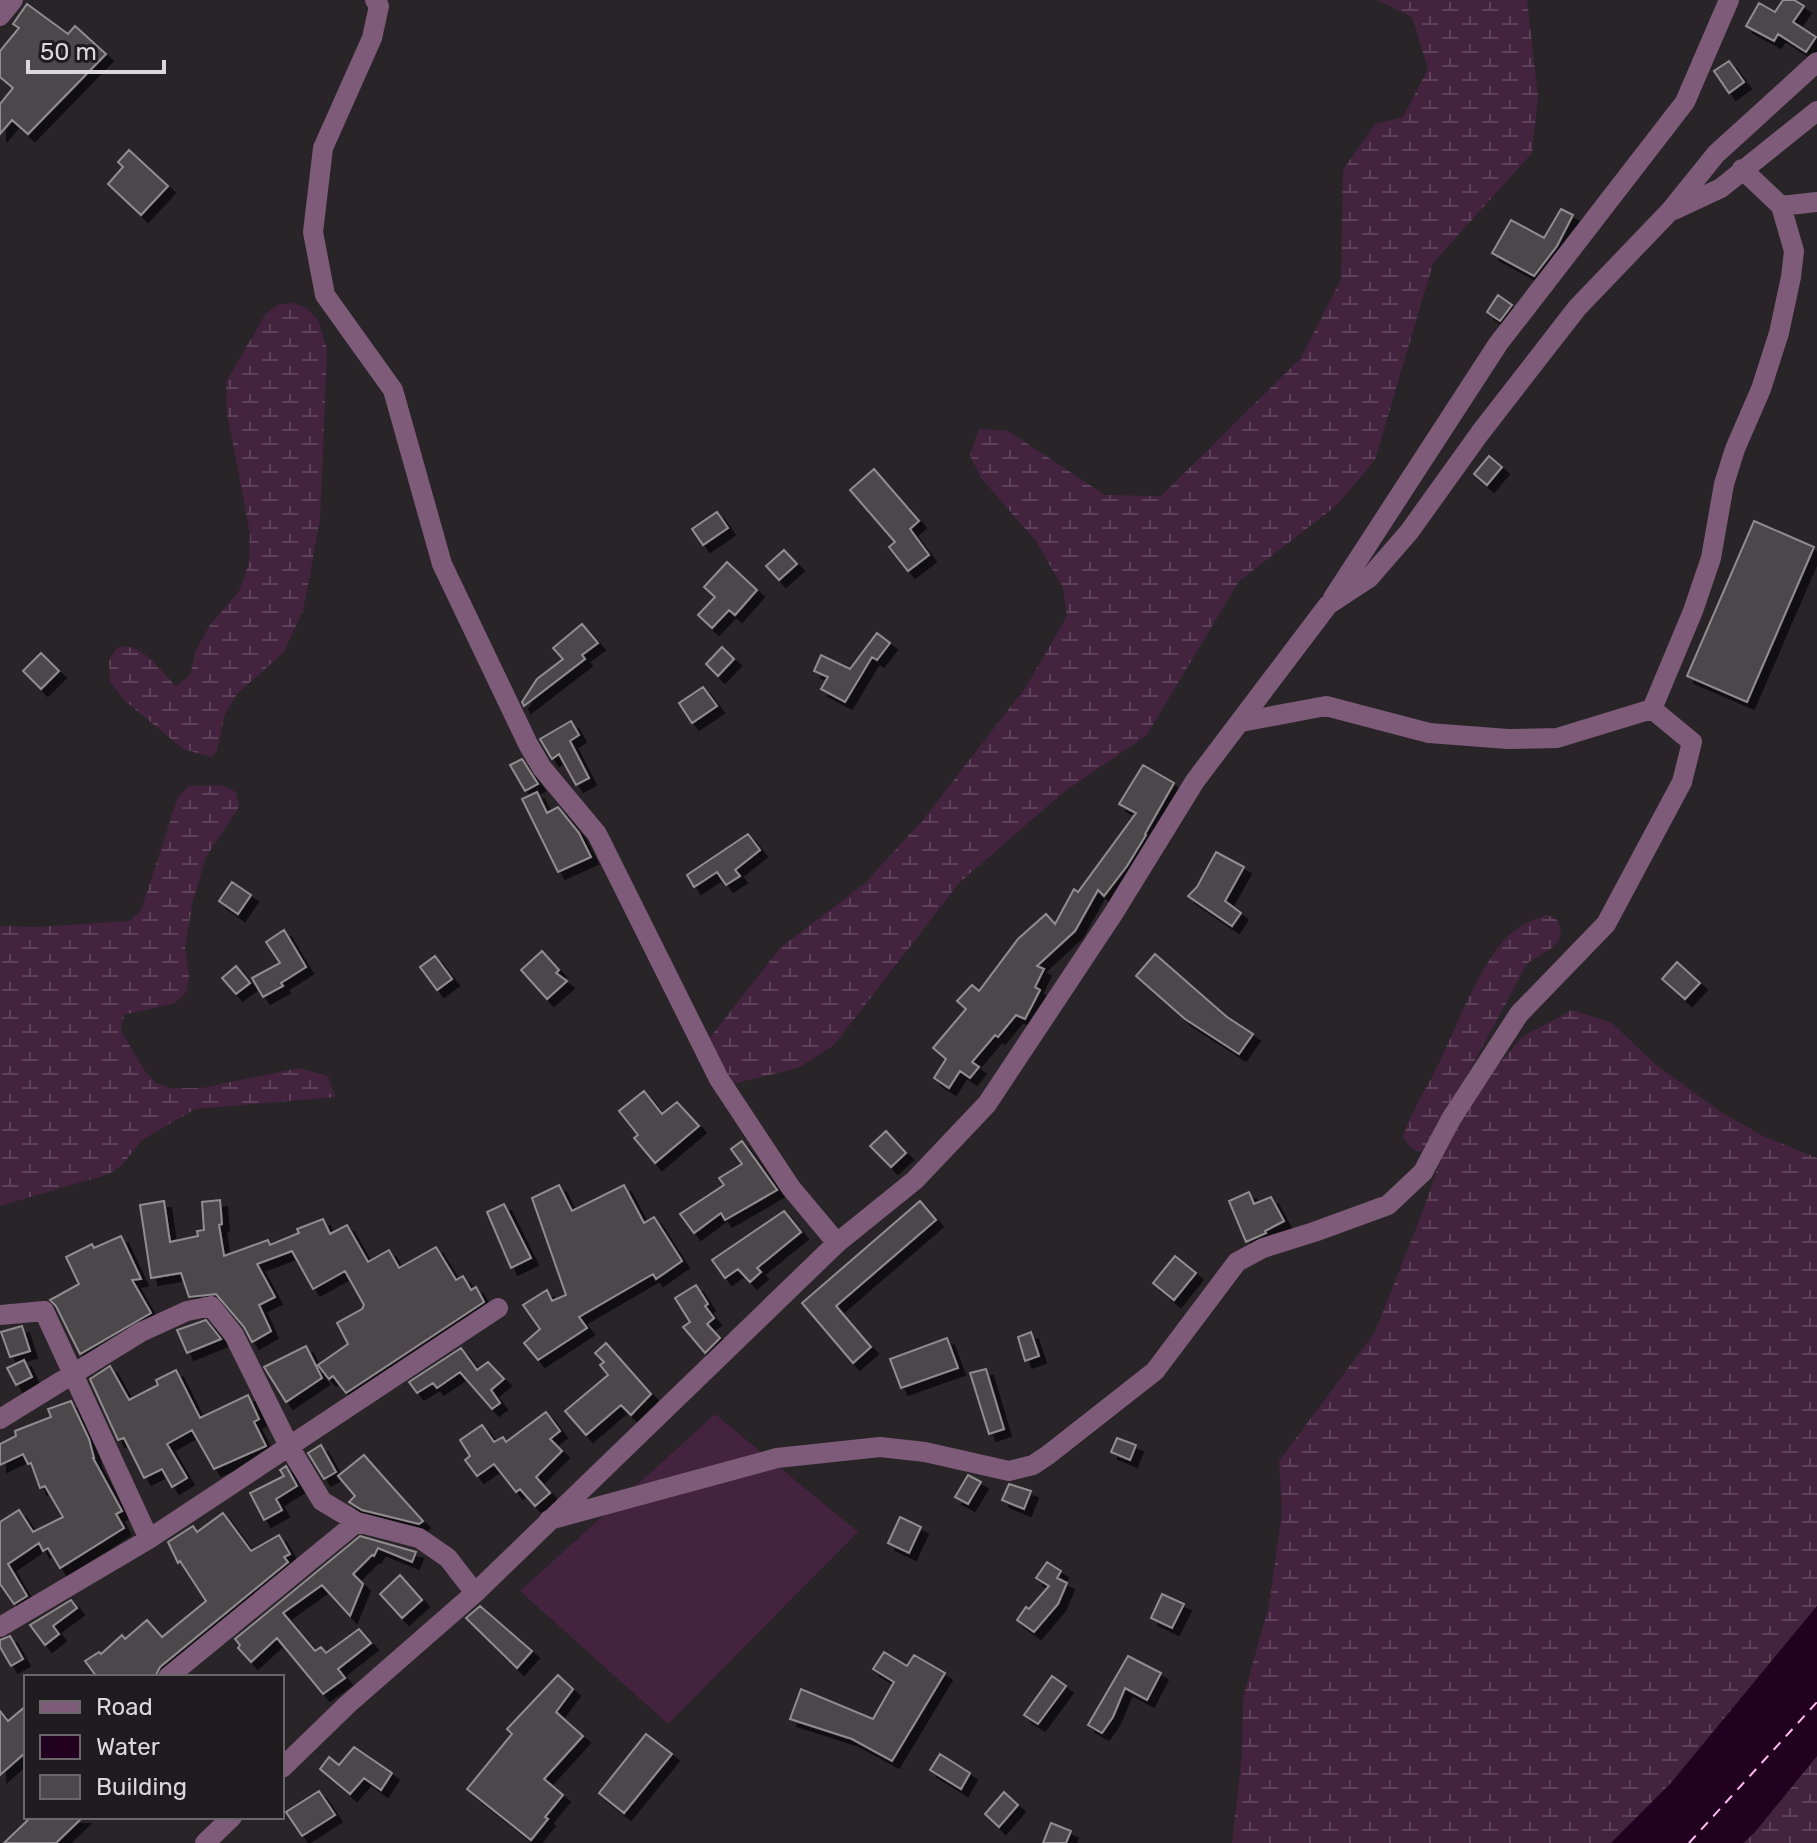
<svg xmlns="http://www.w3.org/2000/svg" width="1817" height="1843" font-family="Rubik,sans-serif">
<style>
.grass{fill:#43233e}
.wetland{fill:url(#wetland-marsh)}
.water{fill:#22001f}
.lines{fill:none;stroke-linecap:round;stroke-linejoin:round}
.ferry{stroke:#ffbaf2;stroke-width:2;stroke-dasharray:10 8;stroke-linecap:butt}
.building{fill:#4c474b;stroke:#918c90;stroke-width:2;filter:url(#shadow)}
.minor{stroke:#7e5b78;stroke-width:20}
</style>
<defs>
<pattern id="wetland-marsh" width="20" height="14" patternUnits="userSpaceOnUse" patternTransform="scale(2)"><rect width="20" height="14" fill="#43233e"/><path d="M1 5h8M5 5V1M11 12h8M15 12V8" fill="none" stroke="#5e4259"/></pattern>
<filter id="shadow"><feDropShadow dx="7" dy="7" stdDeviation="0" flood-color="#0009"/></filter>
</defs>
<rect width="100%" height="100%" fill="#292428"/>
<path class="grass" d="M715 1414 858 1532 668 1724 520 1591Z"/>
<path class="wetland" d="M1377 0H1527L1538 97 1532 153 1433 263 1375 460 1337 505 1239 581 1146 736 1065 791 959 883 834 1045 798 1068 733 1084 708 1040 780 948 864 884 922 821 1026 687 1067 616 1063 588 1036 541 981 478 970 455 979 429 1008 431 1105 495 1161 496 1301 358 1341 279 1343 170 1375 124 1403 117 1428 69 1412 17Z
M292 303 307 308 318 320 327 349 320 520 303 611 283 653 237 694 225 714 217 751 212 757 183 749 124 700 110 682 109 659 118 647C143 642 160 671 176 686L190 675 196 650 210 625 239 591 249 563 250 533 227 413 226 382 265 315 277 305Z
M221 785 236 792 239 807 206 857 193 900 185 946 189 977 186 992 175 1003 124 1015 121 1031 145 1071 156 1083 171 1088H202L299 1068 328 1076 335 1097 195 1109 142 1140 122 1165 109 1174 0 1206V926L37 927 130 921 141 910 178 797 189 786Z
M1546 915C1554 917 1558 919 1560 927 1565 948 1540 952 1527 964L1430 1144C1420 1159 1411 1149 1403 1137 1411 1111 1426 1090 1438 1065 1457 1026 1473 980 1500 945 1511 930 1528 921 1546 915Z
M1572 1010 1612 1023 1655 1064 1721 1112 1763 1136 1817 1158V1606L1671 1783 1611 1843H1232L1242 1755 1243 1698 1269 1605 1282 1513 1279 1461 1375 1332 1421 1216 1440 1161 1463 1107 1522 1037Z
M1817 1756V1843H1743L1754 1833Z"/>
<path class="water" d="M1817 1606V1756L1754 1833 1743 1843H1611L1671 1783Z"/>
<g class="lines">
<path class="ferry" d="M1689 1843 1817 1702"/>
</g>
<path class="building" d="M1783 0H1794L1804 6 1793 22 1816 37 1806 52 1778 34 1774 41 1746 26 1759 3 1775 12Z
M27 4 68 34 75 26 106 54 28 134 12 120 0 134V104L13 88 0 77V51L19 28 13 24Z
M1729 61 1744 82 1729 93 1714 71Z
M129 150 168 186 141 215 108 184 123 167 118 162Z
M1561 209 1573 215 1557 246 1534 276 1492 253 1511 220 1544 238Z
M1498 295 1512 305 1500 321 1487 312Z
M1489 456 1502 467 1487 485 1474 474Z
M874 469 919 521 910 529 929 555 908 571 889 547 895 542 850 490Z
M717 512 728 528 703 545 692 529Z
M1754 521 1814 547 1747 702 1687 676Z
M784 550 797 564 779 580 766 566Z
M727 562 757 590 735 615 729 610 712 628 698 615 715 597 704 587Z
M582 624 598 643 582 655 585 659 524 706 522 702 537 679 563 659 553 648Z
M877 633 890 643 877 660 872 657 845 702 821 689 828 677 814 671 821 655 850 669Z
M722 647 734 659 718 676 706 664Z
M41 653 59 671 41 689 23 671Z
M703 687 717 706 692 723 679 703Z
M571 721 579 735 570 741 589 778 576 785 559 754 552 759 540 739Z
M522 759 538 784 525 791 510 765Z
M1143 765 1174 783 1145 834 1146 835 1127 866 1104 896 1098 890 1075 931 1037 966 1044 969 1035 987 1040 990 1025 1019 1016 1015 998 1037 995 1035 972 1062 979 1067 970 1078 960 1071 949 1088 934 1078 946 1059 933 1048 966 1009 957 1001 972 985 979 991 1018 939 1046 914 1055 924 1074 889 1078 892 1136 813 1119 804Z
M537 792 547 813 558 807 579 833 591 857 558 872 522 799Z
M748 834 760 850 735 870 740 876 726 885 717 872 694 887 687 875Z
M1216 852 1244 867 1225 901 1241 913 1232 926 1188 896 1197 887Z
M232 882 251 895 238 914 219 901Z
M284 930 306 967 281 983 283 986 263 997 252 978 280 963 266 942Z
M542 951 559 970 556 973 567 981 547 999 521 970Z
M1155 954 1227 1017 1253 1034 1239 1054 1185 1019 1136 976Z
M435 956 452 979 437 990 420 967Z
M1677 962 1700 983 1685 999 1662 979Z
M236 966 250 983 236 994 222 978Z
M644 1091 662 1114 677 1102 699 1126 655 1163 634 1138 638 1135 619 1111Z
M886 1131 906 1153 891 1167 870 1146Z
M742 1141 777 1190 725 1220 721 1213 694 1233 680 1214 724 1185 719 1178 742 1164 731 1149Z
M559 1185 572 1211 624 1185 644 1223 654 1217 682 1261 656 1279 653 1274 579 1317 587 1328 538 1360 524 1343 540 1329 523 1305 547 1290 552 1301 566 1295 532 1198Z
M1249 1192 1254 1204 1271 1197 1284 1221 1265 1231 1266 1233 1246 1242 1229 1201Z
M220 1200 222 1224 219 1225 224 1256 268 1240 270 1245 299 1233 297 1229 323 1219 330 1234 347 1225 368 1262 389 1250 399 1268 436 1247 456 1280 463 1276 471 1290 476 1287 484 1302 346 1393 333 1376 329 1379 318 1365 348 1344 337 1323 362 1309 364 1305 345 1271 313 1289 292 1251 257 1264 275 1297 259 1305 271 1331 252 1342 244 1327 216 1294 189 1297 181 1273 151 1278 140 1205 164 1201 170 1242 198 1236 197 1231 204 1230 202 1202Z
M920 1201 936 1220 836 1306 871 1347 853 1363 802 1303Z
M504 1204 531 1258 511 1268 487 1212Z
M784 1211 801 1232 757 1268 761 1272 750 1282 738 1269 725 1278 712 1260Z
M121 1236 141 1279 132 1280 151 1313 80 1354 56 1306 50 1300 79 1284 66 1257 92 1244 94 1248Z
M1175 1256 1196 1273 1174 1300 1153 1283Z
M696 1285 708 1304 705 1306 714 1318 707 1324 720 1338 705 1353 683 1327 690 1322 675 1298Z
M206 1320 221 1339 187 1353 177 1330Z
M22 1326 30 1351 10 1357 1 1332Z
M1031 1332 1039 1356 1025 1361 1018 1337Z
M947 1338 958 1368 901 1388 890 1359Z
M606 1343 651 1394 631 1415 621 1405 586 1435 565 1411 608 1375 600 1365 604 1362 595 1353Z
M306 1346 322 1378 286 1402 264 1367Z
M461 1348 477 1370 488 1362 504 1379 491 1390 500 1403 492 1409 460 1372 437 1388 433 1383 417 1393 409 1382Z
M24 1360 32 1377 16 1385 7 1368Z
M110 1366 129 1400 158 1385 156 1380 176 1370 200 1418 248 1395 259 1419 254 1422 266 1446 214 1469 192 1430 167 1444 187 1478 172 1487 162 1469 144 1478 124 1438 118 1440 90 1379Z
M986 1369 1004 1429 989 1434 970 1373Z
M71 1401 89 1439 94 1458H93L122 1511 116 1514 124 1528 60 1568 48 1548 43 1551 39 1543 8 1564 27 1596 14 1604 0 1584V1522L19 1510 33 1532 63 1517 45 1486 40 1488 31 1463 28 1464 23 1454 0 1465V1444L16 1436 15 1431 51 1417 48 1409Z
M546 1412 560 1431 550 1439 562 1451 536 1477 550 1493 535 1506 520 1489 516 1492 494 1464 477 1476 465 1460 470 1456 460 1440 482 1425 494 1442 503 1437 506 1442Z
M1117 1438 1136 1445 1130 1460 1111 1452Z
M321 1445 336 1472 324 1479 308 1453Z
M364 1455 386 1480 423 1521 419 1524 362 1510 349 1502 355 1496 338 1476Z
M286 1466 297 1486 276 1499 282 1510 264 1520 250 1493 284 1476 280 1470Z
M968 1475 981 1482 968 1504 955 1497Z
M1009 1484 1031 1491 1024 1509 1002 1500Z
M223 1513 251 1551 279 1535 290 1554 284 1557 288 1562 160 1667 155 1677H97L85 1661 99 1652 101 1654 122 1635 125 1639 147 1620 162 1637 206 1601 180 1561 178 1563 168 1542 193 1526 197 1532Z
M900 1517 921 1527 909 1553 888 1543Z
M360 1536 416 1552 412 1562 378 1548 374 1556 372 1555 353 1574 363 1584 350 1616 322 1585 283 1613 315 1651 321 1647 326 1653 359 1629 371 1643 338 1669 345 1678 323 1694 277 1638 251 1662 238 1648 240 1645 235 1639Z
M1047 1562 1061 1571 1057 1578 1067 1583 1058 1604 1034 1632 1017 1620 1026 1607 1029 1609 1049 1586 1036 1578Z
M400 1575 422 1600 402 1618 380 1594Z
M1162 1594 1184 1604 1172 1628 1151 1618Z
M71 1600 77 1608 53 1626 59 1634 45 1645 30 1625Z
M480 1606 532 1651 517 1668 466 1618Z
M10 1636 23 1659 11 1666 0 1647V1640Z
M884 1652 907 1666 914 1655 945 1673 892 1761 852 1739 790 1719 801 1689 873 1719 894 1682 873 1669Z
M1128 1656 1161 1673 1147 1700 1125 1688 1113 1717 1102 1733 1088 1725Z
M558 1675 573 1689 556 1712 583 1736 544 1779 563 1795 545 1817 548 1819 531 1840 467 1789 512 1734 507 1729Z
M1052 1676 1066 1686 1038 1724 1024 1715Z
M26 1706V1752L0 1775V1711L8 1721Z
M646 1734 672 1754 624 1813 599 1793Z
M354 1747 392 1773 381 1790 364 1778 350 1794 320 1769 329 1757 339 1765Z
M940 1754 970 1773 961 1789 930 1770Z
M319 1791 335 1815 302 1836 286 1812Z
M1004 1792 1018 1805 999 1827 985 1814Z
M31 1817H83L56 1843H4Z
M1051 1823 1071 1831 1066 1843H1043Z"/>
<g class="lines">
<path class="minor" d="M375 0 379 6 372 38 323 148 313 232 325 295 393 390 442 564 528 744 542 768 597 834 719 1079 791 1188 837 1243
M0 16 13 0
M1781 206 1817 202
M1674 210 1721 188 1817 111
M1333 598 1498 344 1685 102 1729 0
M1652 709 1693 611 1711 558 1724 484 1735 449 1761 389 1779 333 1791 277 1794 251 1781 206 1742 169
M1241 722 1326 706 1429 733 1508 739 1557 738 1652 709
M0 1315 44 1311 149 1539
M0 1419 141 1332 187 1311 211 1306 234 1335 290 1448 322 1501 357 1522 419 1538 448 1558 475 1593
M549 1520 777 1458 880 1447 925 1452 1009 1471 1033 1465 1048 1455 1155 1371 1237 1262 1263 1248 1314 1232 1388 1205 1423 1172 1451 1119 1519 1014 1606 924 1682 782 1692 742 1652 709
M0 1627 149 1539 498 1308
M168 1677 357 1522
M282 1768 348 1704 475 1593 837 1243 915 1180 987 1104 1113 914 1195 781 1328 605 1369 578 1409 532 1480 433 1577 308 1670 211 1716 154 1817 62
M205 1843 232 1817"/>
</g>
<rect x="24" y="1675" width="260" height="144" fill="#1f1b1e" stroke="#6a676a" stroke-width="2"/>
<rect x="40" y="1701" width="40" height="12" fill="#7e5b78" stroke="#6a676a" stroke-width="2"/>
<text x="96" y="1715" font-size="24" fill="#dbd8db">Road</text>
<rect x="40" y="1735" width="40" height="24" fill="#22001f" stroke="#6a676a" stroke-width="2"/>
<text x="96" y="1755" font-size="24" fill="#dbd8db">Water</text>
<rect x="40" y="1775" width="40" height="24" fill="#4c474b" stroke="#6a676a" stroke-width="2"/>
<text x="96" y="1795" font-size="24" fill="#dbd8db">Building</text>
<path d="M28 60v12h136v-12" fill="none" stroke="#dbd8db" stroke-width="4"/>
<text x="40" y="60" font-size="24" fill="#dbd8db" stroke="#1f1b1e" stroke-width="6" paint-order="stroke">50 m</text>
</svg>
